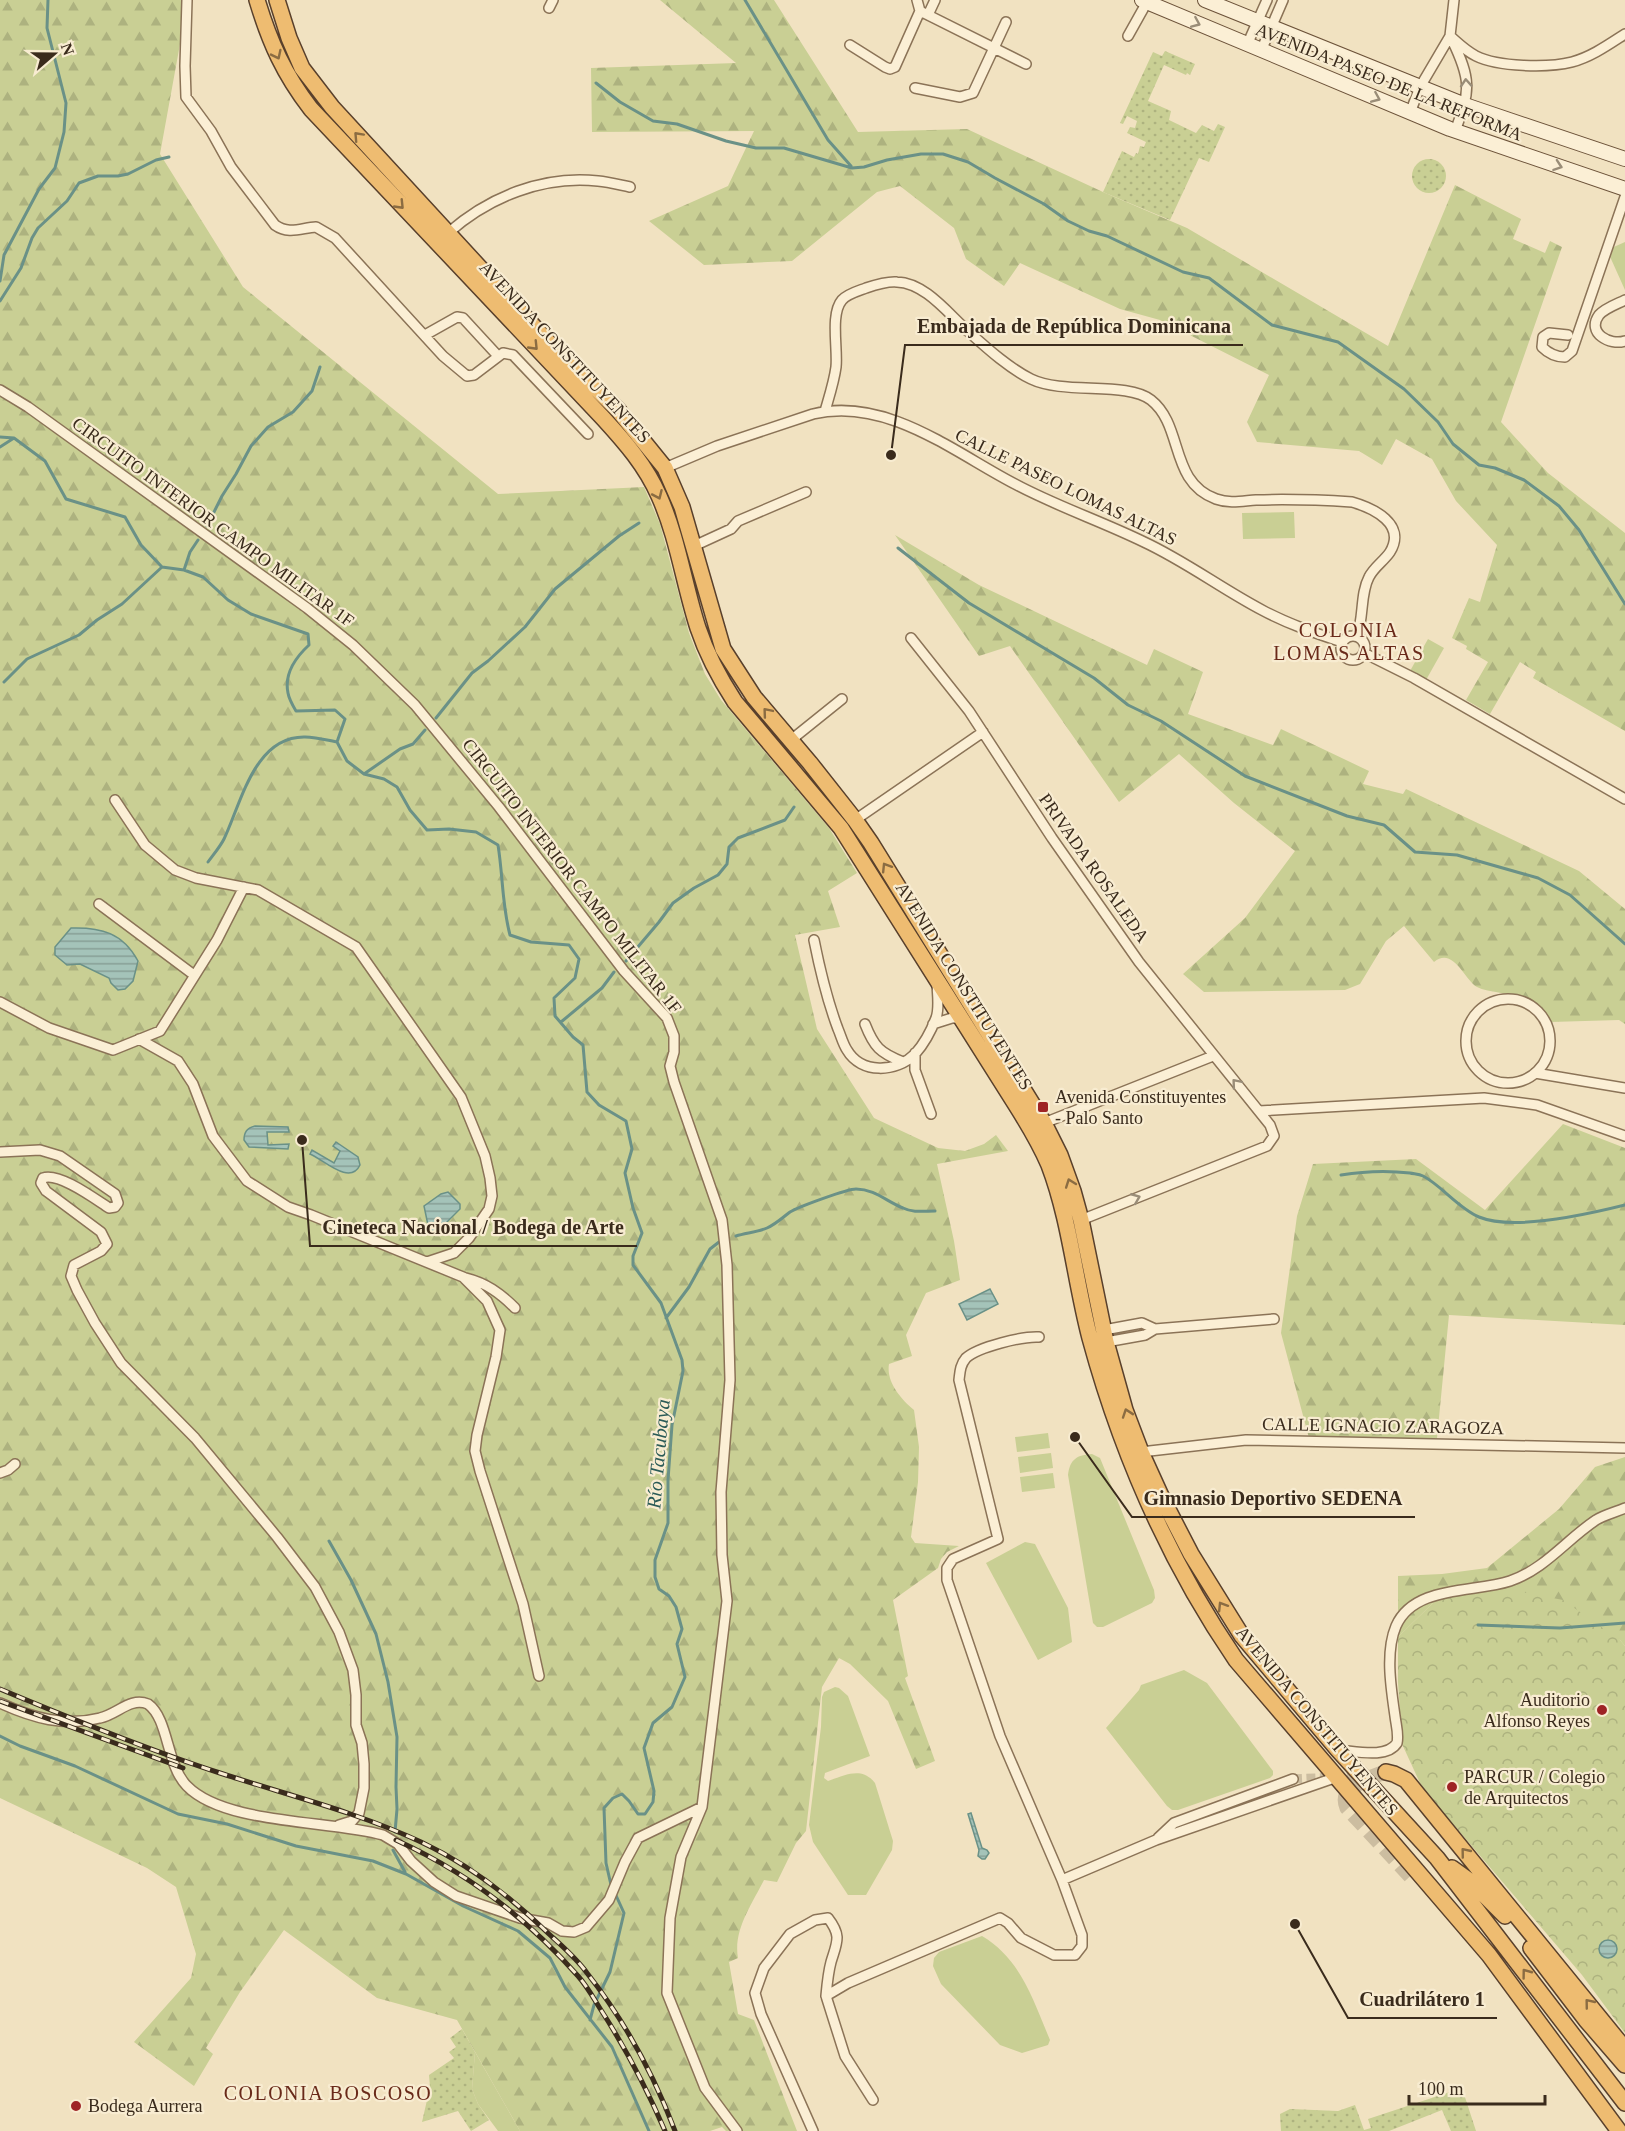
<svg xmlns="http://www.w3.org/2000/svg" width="1625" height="2131" font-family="Georgia,serif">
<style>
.grass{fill:#c9cf94}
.forest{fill:url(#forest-firs)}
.park{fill:url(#park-crowns)}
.garden{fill:url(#garden-dots)}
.water{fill:url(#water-rules);stroke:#6a9187;stroke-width:1.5}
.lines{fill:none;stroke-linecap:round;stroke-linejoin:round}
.stream{stroke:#6a9187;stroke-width:3}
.minor-tunnel{stroke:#ccbda0;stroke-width:9;stroke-dasharray:9 4.5;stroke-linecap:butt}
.trunk-tunnel{stroke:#ccbda0;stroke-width:15;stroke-dasharray:15 8;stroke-linecap:butt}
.minor-casing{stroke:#8b7357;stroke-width:12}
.secondary-casing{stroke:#6d533a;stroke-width:16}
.trunk-casing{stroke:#59402c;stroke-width:18}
.minor{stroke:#fbefd5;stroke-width:9}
.secondary{stroke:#fbefd5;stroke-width:14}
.trunk{stroke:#eebc71;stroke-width:15}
.rail-casing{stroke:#3a2b1c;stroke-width:5}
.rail{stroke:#f8ecd1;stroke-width:3;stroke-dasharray:9;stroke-linecap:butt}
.oneway{stroke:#9a8d78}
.oneway2{stroke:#8b6c42}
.poi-dot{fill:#9e2325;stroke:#f8ecd1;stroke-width:2}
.labels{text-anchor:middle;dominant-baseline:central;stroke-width:4.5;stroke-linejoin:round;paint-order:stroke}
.street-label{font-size:18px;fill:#3a2b1c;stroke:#f8ecd1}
.poi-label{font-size:18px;fill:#3a2b1c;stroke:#f8ecd1;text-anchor:start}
.neighbourhood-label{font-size:20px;letter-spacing:1.5px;fill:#692919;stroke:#f8ecd1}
.water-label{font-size:20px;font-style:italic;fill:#2b5b57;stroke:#f8ecd1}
.leader{fill:none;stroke:#3a2b1c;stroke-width:2}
.callout-dot{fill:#3a2b1c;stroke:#f8ecd1;stroke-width:2}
.callout-label{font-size:20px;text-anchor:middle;font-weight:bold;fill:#3a2b1c;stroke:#f8ecd1;stroke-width:4.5;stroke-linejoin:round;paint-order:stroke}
</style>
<defs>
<pattern id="forest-firs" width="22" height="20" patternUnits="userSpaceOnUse" patternTransform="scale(1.5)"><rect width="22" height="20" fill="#c9cf94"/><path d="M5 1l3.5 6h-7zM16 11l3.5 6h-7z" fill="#adb27f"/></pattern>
<pattern id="park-crowns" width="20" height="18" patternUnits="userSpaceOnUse" patternTransform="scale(1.5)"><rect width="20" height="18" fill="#c9cf94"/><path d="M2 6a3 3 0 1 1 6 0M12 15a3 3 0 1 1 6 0" fill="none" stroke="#adb27f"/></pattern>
<pattern id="garden-dots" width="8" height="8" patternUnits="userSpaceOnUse" patternTransform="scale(1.5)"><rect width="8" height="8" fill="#c9cf94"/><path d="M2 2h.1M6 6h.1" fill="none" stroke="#adb27f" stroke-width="1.8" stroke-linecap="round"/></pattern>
<pattern id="water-rules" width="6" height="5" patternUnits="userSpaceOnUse" patternTransform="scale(1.5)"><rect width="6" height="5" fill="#a4c3b9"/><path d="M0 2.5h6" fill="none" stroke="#879f96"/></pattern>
</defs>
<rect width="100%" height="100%" fill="#f1e2c1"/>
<path class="grass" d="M1625 242V290L1607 250Z
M1294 512 1295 538 1243 539 1242 513Z
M1428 639 1444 648 1426 680 1410 671Z
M1048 1433 1050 1448 1017 1452 1015 1437Z
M1051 1453 1053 1468 1020 1473 1018 1457Z
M1092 1454 1100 1458 1154 1590 1155 1598 1152 1603 1103 1627H1097L1093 1623 1068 1475C1070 1459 1077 1455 1092 1454Z
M1053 1473 1055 1488 1022 1492 1020 1477Z
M1025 1542 1035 1544 1068 1608 1072 1642 1038 1660 986 1563Z
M1184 1670 1207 1683 1273 1771V1775L1270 1778 1178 1810H1172L1167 1806 1106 1728 1139 1690 1141 1685Z
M835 1687 839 1688 848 1696 870 1756 825 1773 824 1778 828 1781C845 1775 862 1766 875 1783L893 1841 892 1850 866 1895H848L813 1842 809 1825 821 1727 822 1697 824 1692Z
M982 1936C1021 1959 1033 2000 1050 2040L1048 2045 1022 2053 1000 2045 941 1984 933 1966 934 1958 939 1952Z
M475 2052 520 2131H498L478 2104 472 2089Z"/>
<path class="forest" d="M0 0H188L160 154 243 287 498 494 644 487 660 524 689 633 705 674 721 700 829 828 857 873 828 891 840 927 795 935 817 1029 874 1118 938 1148 965 1151 984 1144 996 1135 1008 1151 937 1164 954 1241 960 1280 926 1293 906 1335 912 1356 889 1364C886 1382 901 1399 914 1410L919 1447 918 1482 911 1537 915 1543 959 1546 947 1552 941 1559 938 1568 893 1600 908 1676 905 1678 935 1761 916 1769 888 1701 850 1664 839 1658 822 1687 806 1831 796 1843 777 1882 764 1880C752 1904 733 1930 738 1958L729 1962 738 2014 754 2020 797 2131H726L722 2127 710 2131H520L457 2020 377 1998 284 1930 240 1992 206 2048 213 2054 194 2086 134 2042 191 1978 196 1954 176 1887 147 1868 0 1798Z
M660 0H774L858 132 967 129 1103 192 1187 228 1388 346 1455 185 1521 219 1513 239 1545 253 1550 241 1562 247 1501 422 1548 473 1625 533V731L1533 678 1536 672 1520 662 1490 714 1466 700 1488 662 1466 649 1467 646 1452 638 1469 598 1480 602 1497 545 1456 501 1432 459 1396 439 1382 465 1359 451 1257 442 1247 422 1269 375 1160 320 1120 309 1020 263 1004 286 966 259 954 228 900 186 877 192 792 261 704 265 649 221 728 186 754 131 592 132 591 68 736 63Z
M895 535 979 585 1147 665 1154 649 1203 672 1188 714 1273 745 1281 729 1369 771 1363 784 1403 794 1406 789 1579 871 1625 909V1024L1619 1020 1551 1022C1534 995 1524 998 1496 992 1490 991 1483 990 1477 987 1464 979 1453 946 1434 962L1404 926 1386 941 1360 984 1345 990 1204 992 1183 974 1245 918 1295 851 1234 803 1179 754 1119 802 1010 646 979 656Z
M1563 1124 1625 1148V1325L1449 1315 1437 1438H1309L1281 1333 1297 1216 1313 1164 1416 1159 1485 1210Z
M1625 1457V1646L1620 1640 1435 1601 1398 1637V1576L1442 1574 1487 1568 1559 1509 1595 1467Z"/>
<path class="park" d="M1500 1588 1563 1600 1620 1640 1625 1646V2033L1582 1975 1429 1796 1420 1783 1402 1744 1398 1682V1637L1435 1601Z"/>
<path class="garden" d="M1165 51 1195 64 1190 75 1187 73 1186 75 1164 65 1148 101 1171 111 1169 120 1196 133 1202 125 1214 131 1218 124 1225 127 1209 162 1199 158 1170 220 1103 192 1122 151 1134 157 1136 153 1138 154 1140 146 1144 147 1146 142 1127 133 1130 127 1135 128 1137 121 1127 116 1123 124 1120 123 1153 52 1162 56Z
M1412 176a17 17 0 1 1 34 0a17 17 0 1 1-34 0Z
M462 2029 475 2052 472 2089 478 2104 489 2120 471 2131 458 2111 422 2122 430 2087 429 2075 454 2058 449 2052 456 2047 450 2038Z
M1462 2088 1476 2131H1451L1442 2110 1389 2131H1281L1280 2114 1290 2109 1338 2111 1355 2105 1364 2130 1371 2128 1368 2119Z"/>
<path class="water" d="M71 928C101 927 123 933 138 961L133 981 125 989 118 990 111 983 109 978 80 964 67 965 55 955V947Z
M255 1126 288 1127 289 1132H267L268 1145 289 1144 288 1149 249 1147 244 1140C244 1132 247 1128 255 1126Z
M336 1142 358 1157 360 1165C350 1186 324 1160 310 1154L312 1150 334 1163 340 1151 333 1146Z
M448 1192 460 1204V1209L438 1231 433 1234 429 1230 424 1206 441 1194Z
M990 1289 998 1304 967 1320 959 1304Z
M971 1813 982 1848 987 1850 989 1853 985 1859H982L978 1856 979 1850 968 1814Z
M1599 1949a9 9 0 1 1 18 0a9 9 0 1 1-18 0Z"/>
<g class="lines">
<path class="stream" d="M745 0 828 140 851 166
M596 83 620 102 653 121 677 124 726 141 756 148H784L852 168 864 167 887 160 921 154H943L968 162 995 178 1044 204 1068 221 1089 231 1107 236 1183 272 1209 278 1272 325 1338 342 1404 389 1438 422 1453 444 1479 465 1495 468 1524 480 1559 506 1579 530 1625 604
M0 281 4 255 39 189 55 168 64 132 66 103 47 28 48 0
M0 301 21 268 32 238 38 228 67 201 79 183 98 176H118L128 174 156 160 169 157
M0 437 14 438 45 461 66 499 125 517 141 545 162 567 184 570 203 577 228 600 251 614 308 634 309 645C296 657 284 674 288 693 289 699 293 706 296 711L335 710 345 719 337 742 347 761 364 774 384 779 397 787 410 810 427 830 449 829 476 832 498 845C503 876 502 905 510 935L531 942 569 945 579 959 575 978 554 998 555 1016 573 1037 583 1045 587 1092 599 1105 626 1121 632 1149 625 1173 633 1208 642 1233 633 1256V1265L661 1303 682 1360 683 1371 672 1425 668 1480V1523L655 1560V1577L659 1589 669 1596 676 1607 682 1629 677 1644 685 1677 672 1707 653 1723 644 1748 654 1791 653 1802 645 1814H638L629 1801 622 1794 613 1798 604 1808 606 1863 611 1885
M0 447 14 438
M207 526 222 496 236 474 251 446 268 427 293 412 312 391 320 367
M898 548 969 603 1094 678 1128 705 1161 721 1245 776 1347 816 1384 825 1415 852 1457 855 1538 878 1570 895 1625 944
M184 570 190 552 198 540
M4 682 27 659 79 635 97 620 122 604 162 567
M436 718 472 673 488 661 525 627 555 589 619 536 639 523
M364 774 400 749 413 744 425 730
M208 862C213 855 220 847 224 839 241 804 254 736 305 737 315 737 327 740 337 742
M626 961 659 922 673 903 694 888 718 875 727 864 729 847 738 838 785 820 794 807
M561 1022 602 988 614 972
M1341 1175C1365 1171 1385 1170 1410 1173 1414 1174 1419 1174 1423 1176 1441 1185 1458 1208 1479 1217 1513 1231 1589 1214 1625 1205
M736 1236C746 1233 758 1232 767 1228 776 1224 782 1218 790 1212 798 1207 847 1189 856 1189 875 1189 887 1202 903 1208 913 1213 924 1211 935 1211
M666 1318 689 1287 710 1249 719 1242
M329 1541 351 1580 376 1634 388 1682 397 1737 396 1787 397 1809 395 1832
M1478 1625 1560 1628 1625 1623
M0 1736 20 1746 75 1766 178 1814 227 1824 296 1846 373 1861 406 1874 463 1906 518 1931 550 1958 565 1987 612 2047 649 2131
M393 1850 405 1872
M590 2020 594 2005 610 1972 624 1913 614 1891"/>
<path class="minor-tunnel" d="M1293 1779 1373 1775"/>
<path class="trunk-tunnel" d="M1386 1772C1375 1775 1353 1784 1347 1794 1344 1798 1345 1803 1347 1808L1412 1878"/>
<defs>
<path id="minor" d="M187 0 185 66 186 97 211 131 231 167 275 225C289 235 301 228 316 227L335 238 443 356 467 376 474 375 503 353 513 355 588 434
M549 8 553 0
M920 11 1026 64
M928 15 935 0
M1128 36 1147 2
M1450 36C1458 43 1466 51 1476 56 1498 67 1548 68 1572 62 1591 57 1608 45 1625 34
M1452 40C1471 79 1471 90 1455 131
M850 45 885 67 890 69 895 67 920 11 917 0
M1247 45 1267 0
M1261 51 1283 0
M915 88 960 97 973 93 1006 22
M1410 113 1420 87 1450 36 1454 0
M448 233C489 197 543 175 598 181 609 182 620 185 630 187
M1625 300C1617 304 1605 308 1599 315 1586 333 1610 346 1625 341
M425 335 457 317 463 318 498 356
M1568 335 1549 333 1543 337 1542 347C1549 354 1556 357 1565 357L1572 351 1625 197
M0 390 28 407 307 608 353 645 415 705 499 807 624 971 667 1018 674 1036V1052L670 1066 674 1082 722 1220 727 1265 730 1380 721 1492 722 1555 727 1601 702 1807 638 1838 625 1862 609 1900 586 1927 574 1932 562 1931 548 1923 520 1918 456 1896 434 1882 411 1861 398 1844 383 1835C331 1820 225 1825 187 1786 166 1765 169 1719 148 1704 130 1697 118 1714 100 1718 64 1727 33 1718 0 1703
M825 411C829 397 834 382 836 367 838 349 830 314 842 300 847 294 858 291 866 288 875 285 887 281 897 282 926 283 949 315 970 333 989 350 1009 368 1031 379 1064 395 1127 381 1151 400 1184 426 1169 482 1216 499 1230 504 1242 501 1256 500 1287 499 1321 500 1352 502 1373 508 1407 524 1390 552 1384 561 1374 567 1369 577 1360 594 1364 617 1357 636
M665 468 717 446 813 414C886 396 955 453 1015 484 1056 506 1101 521 1144 542 1185 561 1222 589 1262 610 1288 624 1315 633 1342 642
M694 546 731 529 738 521 806 492
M1341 648a12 12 0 1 1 24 0a12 12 0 1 1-24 0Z
M911 638 969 711 1052 838 1139 962 1270 1125 1274 1136 1267 1146 1081 1220
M1364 653 1414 678 1625 799
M791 740 842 699
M115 800 145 845 175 870 196 878 258 890 356 947 461 1097 485 1156 490 1178 492 1196 489 1209 469 1238 454 1253 427 1262
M855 820 983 732
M99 904 194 975
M814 940C820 970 827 1000 838 1029 841 1036 843 1044 847 1050 861 1074 896 1073 915 1054 924 1044 931 1031 936 1018 940 1007 937 993 937 982
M1466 1041a42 42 0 1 1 84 0a42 42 0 1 1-84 0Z
M0 1002 49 1028 113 1050 160 1031 217 940 244 887
M865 1024C874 1047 880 1053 903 1062
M933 1024 952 1018H961
M139 1039 178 1061 193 1084 213 1136 247 1181 288 1207 311 1215 463 1277 487 1301 500 1330 496 1357 477 1435 475 1451 480 1471 523 1604 539 1676
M915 1053V1070L931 1114
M1535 1073 1625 1088
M1259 1111 1484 1098 1537 1105 1625 1136
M1044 1123 1213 1056
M0 1152 40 1150 60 1156 115 1194 118 1203 115 1207 109 1208C95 1199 59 1172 43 1178L41 1183 46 1191 101 1232 107 1244 101 1251 74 1265 71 1276 77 1290 95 1323 121 1363 195 1438 277 1537 315 1587 339 1632 353 1670 356 1695V1725L362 1743 364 1764V1788L359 1813 352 1821 339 1825
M466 1278C486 1283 500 1293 515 1308
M1104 1330 1142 1323 1155 1329
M1039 1337C1023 1336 978 1347 966 1358 960 1365 960 1372 959 1380L998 1539 953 1559 947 1568V1580L1000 1736 1062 1880
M1106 1342 1145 1335 1155 1329 1274 1319
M1141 1452 1246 1440 1625 1448
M0 1473 8 1470 15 1464
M1338 1750C1355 1751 1387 1759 1397 1743 1399 1734 1396 1725 1395 1716 1391 1688 1385 1652 1396 1626 1414 1585 1474 1593 1510 1581 1545 1569 1566 1540 1596 1520 1604 1515 1616 1512 1625 1508
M702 1807 681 1857 670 1918 667 1993 705 2088 737 2131
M1158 1838 1174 1823 1293 1779
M826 1996 845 2056 873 2100
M813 2131 761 2014 755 1993 764 1968 790 1934 815 1920 828 1918C842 1936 837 1942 831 1962 828 1973 827 1985 826 1996L848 1983 1000 1918 1008 1923 1021 1938 1054 1955H1075L1082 1946V1935L1062 1880 1156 1840 1337 1777"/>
<path id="secondary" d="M1142 0 1450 129 1625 189
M1205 0 1465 105 1625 159"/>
<path id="trunk" d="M257 0C270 43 284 74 311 109L603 418C625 442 646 466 659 496 678 538 684 585 698 628 707 655 720 679 735 702L841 828 1016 1105C1028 1124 1040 1144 1049 1165 1070 1220 1075 1281 1090 1338 1121 1452 1169 1562 1236 1660L1489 1955 1619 2131
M277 0 289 38 302 68 332 107 549 343 618 410 665 468 682 507 723 649 754 697 810 763 855 820 871 843 1044 1123 1060 1155 1073 1191 1081 1220 1106 1342 1125 1410 1141 1452 1161 1496 1191 1554 1242 1636 1338 1750 1437 1858 1625 2103
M1386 1772 1394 1774 1406 1780 1625 2049
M1452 1868 1470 1881 1505 1916
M1531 1948 1586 2020 1625 2065"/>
</defs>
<use href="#minor" class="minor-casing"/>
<use href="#secondary" class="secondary-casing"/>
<use href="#trunk" class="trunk-casing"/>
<use href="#minor" class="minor"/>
<use href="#secondary" class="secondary"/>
<use href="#trunk" class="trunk"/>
<defs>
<path id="rail" d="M0 1689C72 1719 146 1749 220 1773 287 1795 357 1812 421 1842 470 1865 511 1897 549 1934 562 1946 577 1959 587 1973 624 2020 654 2075 675 2131
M0 1701 183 1768
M396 1840C466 1872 527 1918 578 1976 587 1986 594 1999 601 2010 626 2049 647 2089 665 2131"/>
</defs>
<use href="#rail" class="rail-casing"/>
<use href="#rail" class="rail"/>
</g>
<defs><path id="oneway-chevron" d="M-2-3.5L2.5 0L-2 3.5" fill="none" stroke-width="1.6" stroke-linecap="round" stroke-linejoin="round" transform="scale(1.5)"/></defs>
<g class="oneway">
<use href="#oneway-chevron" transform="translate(1196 23) rotate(23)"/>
<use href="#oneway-chevron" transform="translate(1466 83) rotate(-94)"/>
<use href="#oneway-chevron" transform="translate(1376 98) rotate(23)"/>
<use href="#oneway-chevron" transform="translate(1558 166) rotate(19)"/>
<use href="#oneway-chevron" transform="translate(1236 1083) rotate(-130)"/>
<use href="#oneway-chevron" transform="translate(1136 1198) rotate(-22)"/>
</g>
<g class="oneway2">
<use href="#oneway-chevron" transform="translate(277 55) rotate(64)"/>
<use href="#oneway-chevron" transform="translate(358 136) rotate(-133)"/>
<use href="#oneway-chevron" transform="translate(400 205) rotate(46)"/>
<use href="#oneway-chevron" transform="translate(534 346) rotate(46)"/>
<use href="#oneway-chevron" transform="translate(658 495) rotate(66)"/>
<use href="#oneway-chevron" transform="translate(767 712) rotate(-130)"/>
<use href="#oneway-chevron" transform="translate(886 867) rotate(-122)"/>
<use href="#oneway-chevron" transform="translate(1070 1183) rotate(-110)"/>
<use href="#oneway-chevron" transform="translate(1127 1413) rotate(-109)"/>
<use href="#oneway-chevron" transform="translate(1222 1606) rotate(-122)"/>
<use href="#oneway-chevron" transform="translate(1465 1852) rotate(-129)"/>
<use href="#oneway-chevron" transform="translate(1526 1973) rotate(-127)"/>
<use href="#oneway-chevron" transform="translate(1589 2003) rotate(-129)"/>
</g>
<g class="poi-dot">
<rect x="1037" y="1101" width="12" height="12" rx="3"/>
<circle cx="1602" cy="1710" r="6"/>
<circle cx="1452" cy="1787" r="6"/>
<circle cx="76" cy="2106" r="6"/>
</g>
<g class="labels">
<g class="street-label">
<text transform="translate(1389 82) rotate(22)">AVENIDA PASEO DE LA REFORMA</text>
<text transform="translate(565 352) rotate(47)">AVENIDA CONSTITUYENTES</text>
<text transform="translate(1066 487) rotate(26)">CALLE PASEO LOMAS ALTAS</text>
<text transform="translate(213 522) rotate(36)">CIRCUITO INTERIOR CAMPO MILITAR 1F</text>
<text transform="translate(1094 868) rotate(55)">PRIVADA ROSALEDA</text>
<text transform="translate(572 876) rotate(52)">CIRCUITO INTERIOR CAMPO MILITAR 1F</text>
<text transform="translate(964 986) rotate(58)">AVENIDA CONSTITUYENTES</text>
<text transform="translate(1383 1426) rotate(1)">CALLE IGNACIO ZARAGOZA</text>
<text transform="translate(1317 1721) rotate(50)">AVENIDA CONSTITUYENTES</text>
</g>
<g class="poi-label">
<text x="1055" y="1097">Avenida Constituyentes<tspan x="1055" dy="21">- Palo Santo</tspan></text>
<text x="1590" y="1700" text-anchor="end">Auditorio<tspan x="1590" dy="21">Alfonso Reyes</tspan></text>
<text x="1464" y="1777">PARCUR / Colegio<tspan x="1464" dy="21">de Arquitectos</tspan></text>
<text x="88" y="2106">Bodega Aurrera</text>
</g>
<g class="neighbourhood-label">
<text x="1349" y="630">COLONIA<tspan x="1349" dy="23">LOMAS ALTAS</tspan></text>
<text x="328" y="2093">COLONIA BOSCOSO</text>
</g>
<g class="water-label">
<text transform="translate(658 1454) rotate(-85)">Río Tacubaya</text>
</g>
</g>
<path class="leader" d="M891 455L905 345H1243M302 1140L310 1246H637M1075 1437L1132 1517H1415M1295 1924L1348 2018H1497"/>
<g class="callout-dot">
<circle cx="891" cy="455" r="6"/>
<circle cx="302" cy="1140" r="6"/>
<circle cx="1075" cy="1437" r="6"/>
<circle cx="1295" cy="1924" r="6"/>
</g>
<g class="callout-label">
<text x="1074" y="333">Embajada de República Dominicana</text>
<text x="473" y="1234">Cineteca Nacional / Bodega de Arte</text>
<text x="1273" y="1505">Gimnasio Deportivo SEDENA</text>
<text x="1422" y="2006">Cuadrilátero 1</text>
</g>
<g transform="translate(54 54) rotate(70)" stroke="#f8ecd1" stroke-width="4.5" paint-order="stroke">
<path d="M0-4.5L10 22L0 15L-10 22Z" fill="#3a2b1c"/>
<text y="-9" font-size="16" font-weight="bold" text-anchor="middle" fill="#3a2b1c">N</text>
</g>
<path d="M1409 2095v9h136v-9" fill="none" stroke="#3a2b1c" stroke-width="3"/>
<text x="1418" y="2095" font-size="18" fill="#3a2b1c" stroke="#f8ecd1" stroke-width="4.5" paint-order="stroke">100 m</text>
</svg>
